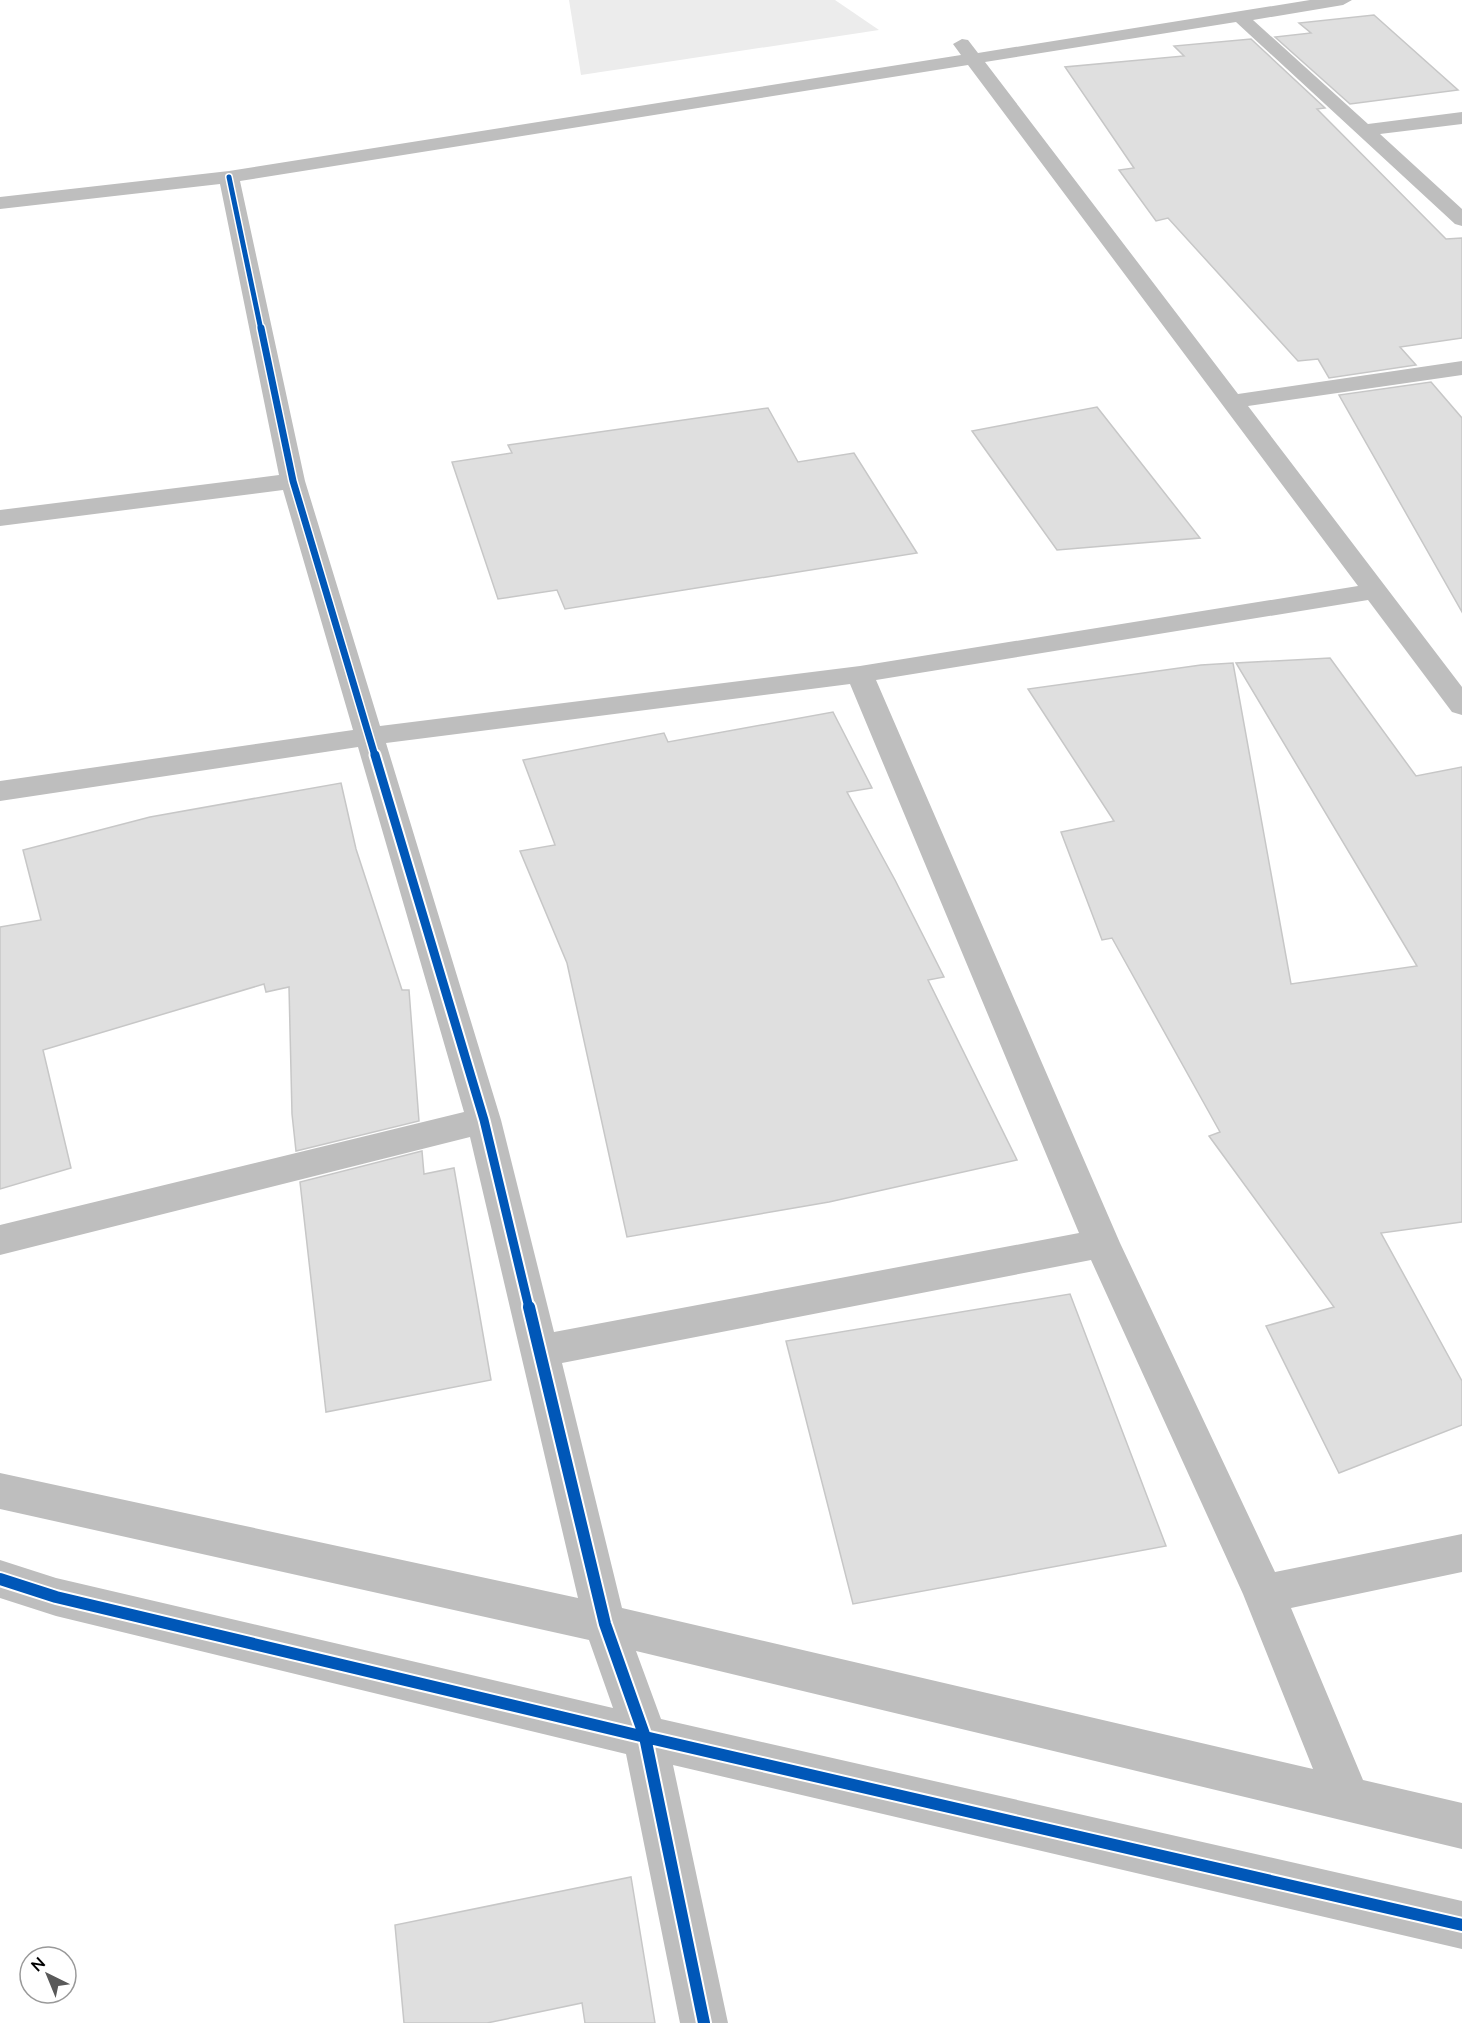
<svg xmlns="http://www.w3.org/2000/svg" width="1462" height="2023" font-family="Mulish,sans-serif">
<style>
.green{fill:#ececec}
.building{fill:#dfdfdf;stroke:#c7c7c7;stroke-width:1.5}
.lines{fill:none;stroke-linecap:round;stroke-linejoin:round}
.minor{fill:#bebebe;fill-rule:evenodd}
.cycleway-far3-casing{stroke:#fff;stroke-width:8}
.cycleway-far2-casing{stroke:#fff;stroke-width:10}
.cycleway-far1-casing{stroke:#fff;stroke-width:13}
.cycleway-casing{stroke:#fff;stroke-width:16}
.cycleway-far3{stroke:#0057b8;stroke-width:5}
.cycleway-far2{stroke:#0057b8;stroke-width:7}
.cycleway-far1{stroke:#0057b8;stroke-width:9}
.cycleway{stroke:#0057b8;stroke-width:12}
</style>
<rect width="100%" height="100%" fill="#fff"/>
<path class="green" d="M569 0H835L879 30 581 75Z"/>
<path class="building" d="M1374 15 1458 90 1350 104 1275 37 1311 33 1299 23Z
M1251 39 1325 108 1317 109 1446 239 1462 238V338L1400 347 1416 365 1329 378 1318 359 1298 361 1168 218 1156 221 1119 170 1134 168 1065 67 1184 56 1174 46Z
M1431 382 1462 418V612L1339 395Z
M1097 407 1200 538 1057 550 972 431Z
M768 408 798 462 854 453 917 553 565 609 557 590 498 599 452 462 512 453 508 445Z
M1330 658 1416 776 1462 767V1222L1381 1233 1462 1381V1425L1339 1473 1266 1326 1334 1307 1209 1136 1220 1132 1112 938 1102 940 1061 832 1114 821 1028 689 1201 665 1233 663 1291 984 1417 966 1236 663Z
M833 712 872 788 847 792 895 880 944 977 928 980 1017 1160 829 1202 627 1237 567 963 520 851 555 845 523 760 664 733 668 742Z
M341 783 356 849 402 990H409L419 1121 296 1151 292 1114 289 987 266 992 264 984 43 1050 71 1168 0 1189V927L41 920 23 850 150 817Z
M422 1151 424 1174 454 1168 491 1380 326 1412 300 1182Z
M1070 1294 1166 1546 853 1604 786 1341Z
M631 1877 655 2023H585L582 2003 487 2023H404L395 1925Z"/>
<g class="lines">
<path class="minor" d="M1310 0H1352L1343 5 1253 20 1368 124 1462 112V124L1380 134 1462 209V226L1455 224 1236 22 985 62 1238 394 1462 361V375L1248 406 1462 687V715L1452 712 1368 600 876 680 1120 1243 1275 1572 1462 1534V1572L1291 1608 1363 1780 1462 1803V1849L636 1651 661 1719 1462 1901V1949L673 1765 728 2023H680L626 1754 56 1616 0 1598V1560L56 1578 613 1708 589 1640 0 1509V1473L578 1598 470 1137 0 1255V1225L464 1112 358 747 0 801V781L353 730 283 490 0 526V510L279 475 220 184 0 209V197L229 171 961 55 953 44 962 39 968 40 978 53ZM968 65 1358 586 860 666 380 726 305 481 240 181ZM850 684 1079 1233 554 1332 501 1120 386 743ZM1091 1260 1243 1594 1313 1769 622 1608 562 1363Z"/>
<defs>
<path id="cycleway-far3" d="M229 177 261 330"/>
<path id="cycleway-far2" d="M261 328 293 481 375 756"/>
<path id="cycleway-far1" d="M375 755 484 1120 529 1308"/>
<path id="cycleway" d="M529 1307 605 1624 645 1737 704 2023
M0 1579 56 1597 645 1737 1462 1925"/>
</defs>
<use href="#cycleway-far3" class="cycleway-far3-casing"/>
<use href="#cycleway-far2" class="cycleway-far2-casing"/>
<use href="#cycleway-far1" class="cycleway-far1-casing"/>
<use href="#cycleway" class="cycleway-casing"/>
<use href="#cycleway-far3" class="cycleway-far3"/>
<use href="#cycleway-far2" class="cycleway-far2"/>
<use href="#cycleway-far1" class="cycleway-far1"/>
<use href="#cycleway" class="cycleway"/>
</g>
<g transform="translate(48 1975) rotate(317)"><circle r="28" fill="#ffffff" stroke="#999999" stroke-width="1.5"/>
<path d="M0-4.5L10 22L0 15L-10 22Z" fill="#595959"/>
<text y="-9" font-size="16" font-weight="bold" text-anchor="middle" fill="#000000">N</text>
</g>
</svg>
